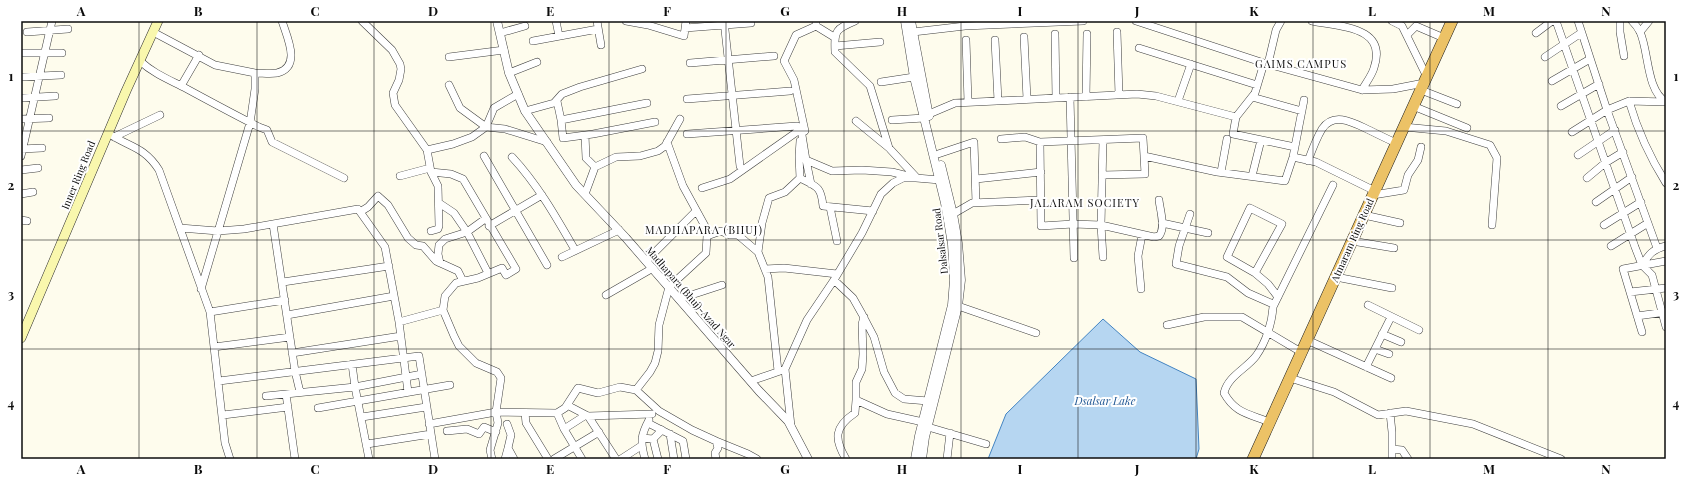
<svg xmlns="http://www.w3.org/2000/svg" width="1687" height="480" font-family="'Playfair Display',serif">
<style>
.water{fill:#b6d6f1;stroke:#4384c2}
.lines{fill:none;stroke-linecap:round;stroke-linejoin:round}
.minor-casing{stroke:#3f3f3f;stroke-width:8}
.tertiary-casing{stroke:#3f3f3f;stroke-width:9}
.secondary-casing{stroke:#2e2e2e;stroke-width:10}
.trunk-casing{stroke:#1d1d1d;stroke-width:12}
.minor{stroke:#fff;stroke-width:7}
.tertiary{stroke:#fff;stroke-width:8}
.secondary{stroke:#f9f7ad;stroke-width:9}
.trunk{stroke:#ecc266;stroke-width:11}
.grid{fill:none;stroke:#0c0c0c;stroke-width:1;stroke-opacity:0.55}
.labels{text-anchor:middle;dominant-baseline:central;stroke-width:4;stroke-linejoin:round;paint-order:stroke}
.street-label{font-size:10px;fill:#0c0c0c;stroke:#fff}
.neighbourhood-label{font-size:11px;letter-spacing:1px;fill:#0c0c0c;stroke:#fff}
.water-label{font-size:11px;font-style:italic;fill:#205794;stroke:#fff}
.neatline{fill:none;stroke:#0c0c0c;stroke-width:1.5}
.grid-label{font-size:13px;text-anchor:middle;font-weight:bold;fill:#0c0c0c}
</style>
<rect width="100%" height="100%" fill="#fefced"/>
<path class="water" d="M1103 319 1140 352 1196 379 1199 449 1196 459H988L1006 414Z"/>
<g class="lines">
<defs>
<path id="minor" d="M362 21 392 50 400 64 401 69 399 80 393 93 395 105 427 150 431 172 438 186 439 226 438 229 431 231
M556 21 559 36
M597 21 601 45
M626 21 648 25 684 36 686 21
M724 21 740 166
M855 21C836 29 834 30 835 52L870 86 889 148
M1136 21 1264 63 1362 90 1393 89 1424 83
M1312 21C1340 27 1388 26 1374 68 1372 75 1366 83 1362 90
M1392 21 1402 26 1427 77
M1556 21 1635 247 1642 265 1652 275 1666 327
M1578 21 1607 110 1657 248
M1620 21V32L1624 56
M1632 21C1635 24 1638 28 1640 32 1649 51 1646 90 1666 102
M816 26 834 37
M685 28 751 23
M27 32 68 29
M153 32 215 65 255 73V89L250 123 201 289
M913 32 965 26 1083 21
M1117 32 1119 95
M1640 32 1649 21
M500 33 525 26
M1536 33 1552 21
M1055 34 1056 98
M1407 35 1416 26 1444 38
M1024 37 1027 99
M966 40 968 102
M995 40 998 101
M533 41 598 29
M835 46 880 42
M1139 48 1257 85
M21 53H62
M449 57 504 50
M1545 57 1581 33
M140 61C154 74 170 80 187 89 211 102 235 115 259 127L267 130 272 142 344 178
M690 63 774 56
M1264 63 1255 93 1236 117 1233 134 1295 147
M1268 64 1276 30 1281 21
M255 73C262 73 271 74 277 73 302 67 287 37 282 21
M509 73 537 62
M21 77 61 75
M1552 81 1590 59
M881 82 914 77
M449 85 460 108 486 127 494 108 518 94
M181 86 199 55
M1421 90 1457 104
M1070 97 1074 258
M1086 97 1087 34
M1252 97 1302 111
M21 98 55 96
M687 99 790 91
M557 101 561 120 563 138 593 134 655 122
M1178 101 1191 64
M1629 101C1638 132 1649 156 1666 183
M1413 106 1467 128
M1561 106 1599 84
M525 111 554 103 562 94 580 87 642 69
M929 114 955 103 1137 94 1156 96 1236 117
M21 119 49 118
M561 120 647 103
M892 120 924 118
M856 121 889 148 916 177
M1404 127 1446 131 1490 145 1497 158 1492 225
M801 129 806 160 832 171 862 170 892 172 916 178 940 180
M1572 132 1607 110 1629 101 1666 102
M108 133C128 147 144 146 159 170L210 312 225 443 230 459
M687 134 797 126
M585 135 586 158 595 167 616 157 640 156 658 151 665 146 680 119
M114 137 160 115
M1001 139 1025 137 1040 142 1143 138 1145 174 1102 175
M1103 140 1101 225 1103 257
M667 142 683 186 706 228 707 236
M1040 142 1041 226 1073 224 1101 225 1154 237 1159 236C1166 228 1160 210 1159 200
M21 149 42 148
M427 150 453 144 472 137 486 127 505 129 547 142
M938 154 974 142 976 203
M1578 155 1615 130
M21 156 52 21
M484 156 547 265
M1144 156 1217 172 1285 181 1293 157 1304 100
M512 157C538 185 556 217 575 250
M1293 157 1316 162 1375 191
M806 160 811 184
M1308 161C1312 150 1316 139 1322 129 1334 111 1354 123 1369 130 1377 134 1385 138 1394 142
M21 170 38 168
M431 172 451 174 463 179 516 269 506 275 502 268 478 278 456 283 445 296 443 310 454 336 459 346 476 363 497 372 501 378 496 412 498 423 490 450 492 459
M1221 172 1227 139
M400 176 430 168
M1252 176 1261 140
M800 178C817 187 821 186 823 206L873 211
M1587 178 1605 163 1623 152
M976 179 1041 172
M702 188 730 179 801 129 805 131 794 80 784 61 796 35 816 26V21
M21 194 33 192
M585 194 595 167
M1373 195 1404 190 1408 175 1418 160 1421 147
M1596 202 1632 177
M439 203 454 213 467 232 488 273
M830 207 837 241
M360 212 368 207 378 196 388 205 408 238 416 245 423 246 436 261 458 271 463 281
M953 214 972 203 1040 200
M1190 214 1179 246 1176 264 1227 277 1248 293 1273 304V307
M1364 215 1400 223
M21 220 27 221
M1162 223 1208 233
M273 224 295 371 300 392
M1604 225 1641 202
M489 226 542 195
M180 228 218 231 244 229 358 209 385 247 399 322 408 392
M1352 241 1394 248
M1611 246 1648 223
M758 252 762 223 769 198 785 192 800 178 799 156 800 141
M562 257 619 230
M646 261 696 211
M440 263 438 254 439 245 445 239 467 232 485 219
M1642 265C1649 254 1653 249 1666 246
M765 269 784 268 837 274
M1255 273 1227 257 1250 208 1282 224 1255 273 1268 284 1278 297
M1336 277 1392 288
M834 280 853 298 862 314 874 337 884 372 895 393 904 399 928 401
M283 282 389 266
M1141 289 1138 256 1142 235
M1630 292 1666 288
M606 295 653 268
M679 299 722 285
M1368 305 1419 330
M958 306 1036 333
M210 312 285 300
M287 315 394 296
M1637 316 1666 312
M864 317 862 324 863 354 862 369 856 382V400L887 414 923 422
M399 322 443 310
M1167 325 1204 317H1242L1301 352
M1642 332 1623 269 1666 261
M1382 334 1401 342
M1307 340 1391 378
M214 347 290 337
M1375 349 1389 354
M292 353 401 336
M352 364 355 387 369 459
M1366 367 1391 317
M1290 378 1334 392 1378 415 1406 411 1473 424 1561 459
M219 381 419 356 435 459
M751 381 783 370
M636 390 650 372 655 363 658 351 659 325 669 287 706 253 707 236 721 231 730 235H738L758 252 768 277 778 371
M286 394 295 459
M266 396 355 387 422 374
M567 405 588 416 652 414
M318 408 450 385
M525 413 526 423 548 459
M557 413 564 429 582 459
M1390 413 1392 432V459
M223 415 288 407
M588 416 616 459
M362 417 426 407
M1264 420C1245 413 1234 411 1224 393 1228 376 1246 369 1256 356 1266 342 1272 323 1273 307L1333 185
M648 423 683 441 686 459
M429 424 496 412 557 413 565 408 578 388 598 393 620 387 636 390 659 411 692 430 716 441 718 448 715 453 716 459
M507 424 511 435 508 448 514 459
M791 426 785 369 807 320 834 280 862 233 881 194 893 183 903 178H916
M928 427 986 444
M564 429 586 415
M447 431 467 429 479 434 484 427 496 432
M670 434 674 459
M642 438 653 439 662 430
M653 439 658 459
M716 441 748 454 757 459
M367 444 431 434
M1392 449 1402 450 1408 459
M505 459 508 448
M554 459 599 432
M621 459 641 446
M645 459C640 441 641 435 649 420
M846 459C834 439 834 427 855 413L856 400
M947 459 950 433"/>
<path id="tertiary" d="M497 21 509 73 525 111 576 185 626 238 759 391 788 421 808 459
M905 21 914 77 945 203 952 244 954 280 952 305 919 436 915 459
M911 21 929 116
M922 459 925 437 958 306 961 280 958 243 953 214 941 165"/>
<path id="secondary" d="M21 338 126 91 158 21"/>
<path id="trunk" d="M1253 459 1452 21"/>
</defs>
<use href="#minor" class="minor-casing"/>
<use href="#tertiary" class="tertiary-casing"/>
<use href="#secondary" class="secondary-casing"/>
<use href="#trunk" class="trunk-casing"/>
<use href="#minor" class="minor"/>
<use href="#tertiary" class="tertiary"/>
<use href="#secondary" class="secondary"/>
<use href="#trunk" class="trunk"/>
</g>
<path class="grid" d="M139 21V459M257 21V459M374 21V459M491 21V459M609 21V459M726 21V459M844 21V459M961 21V459M1078 21V459M1196 21V459M1313 21V459M1430 21V459M1548 21V459M21 131H1666M21 240H1666M21 349H1666"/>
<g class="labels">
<g class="street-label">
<text transform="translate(78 175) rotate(-68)">Inner Ring Road</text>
<text transform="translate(1352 240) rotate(-66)">Atmaram Ring Road</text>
<text transform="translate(940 241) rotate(-97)">Dalsalsar Road</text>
<text transform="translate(691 297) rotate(49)">Madhapara (Bhuj)-Azad Ngar</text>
</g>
<g class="neighbourhood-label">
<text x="1301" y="63">GAIMS CAMPUS</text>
<text x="1085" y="202">JALARAM SOCIETY</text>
<text x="704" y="229">MADHAPARA (BHUJ)</text>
</g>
<g class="water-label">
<text x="1105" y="400">Dsalsar Lake</text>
</g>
</g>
<rect width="1687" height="480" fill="none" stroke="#ffffff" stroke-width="44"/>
<rect x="22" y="22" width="1643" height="436" class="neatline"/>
<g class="grid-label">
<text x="81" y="16">A</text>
<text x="198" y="16">B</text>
<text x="315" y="16">C</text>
<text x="433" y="16">D</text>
<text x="550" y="16">E</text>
<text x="667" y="16">F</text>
<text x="785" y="16">G</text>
<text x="902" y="16">H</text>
<text x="1020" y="16">I</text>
<text x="1137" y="16">J</text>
<text x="1254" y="16">K</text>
<text x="1372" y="16">L</text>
<text x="1489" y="16">M</text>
<text x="1606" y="16">N</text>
<text x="11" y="81">1</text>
<text x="1676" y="81">1</text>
<text x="11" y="190">2</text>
<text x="1676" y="190">2</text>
<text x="11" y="299">3</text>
<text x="1676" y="299">3</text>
<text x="11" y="408">4</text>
<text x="1676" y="408">4</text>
<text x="81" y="474">A</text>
<text x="198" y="474">B</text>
<text x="315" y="474">C</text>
<text x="433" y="474">D</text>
<text x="550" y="474">E</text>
<text x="667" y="474">F</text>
<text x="785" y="474">G</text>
<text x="902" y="474">H</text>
<text x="1020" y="474">I</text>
<text x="1137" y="474">J</text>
<text x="1254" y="474">K</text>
<text x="1372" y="474">L</text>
<text x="1489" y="474">M</text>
<text x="1606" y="474">N</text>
</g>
</svg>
